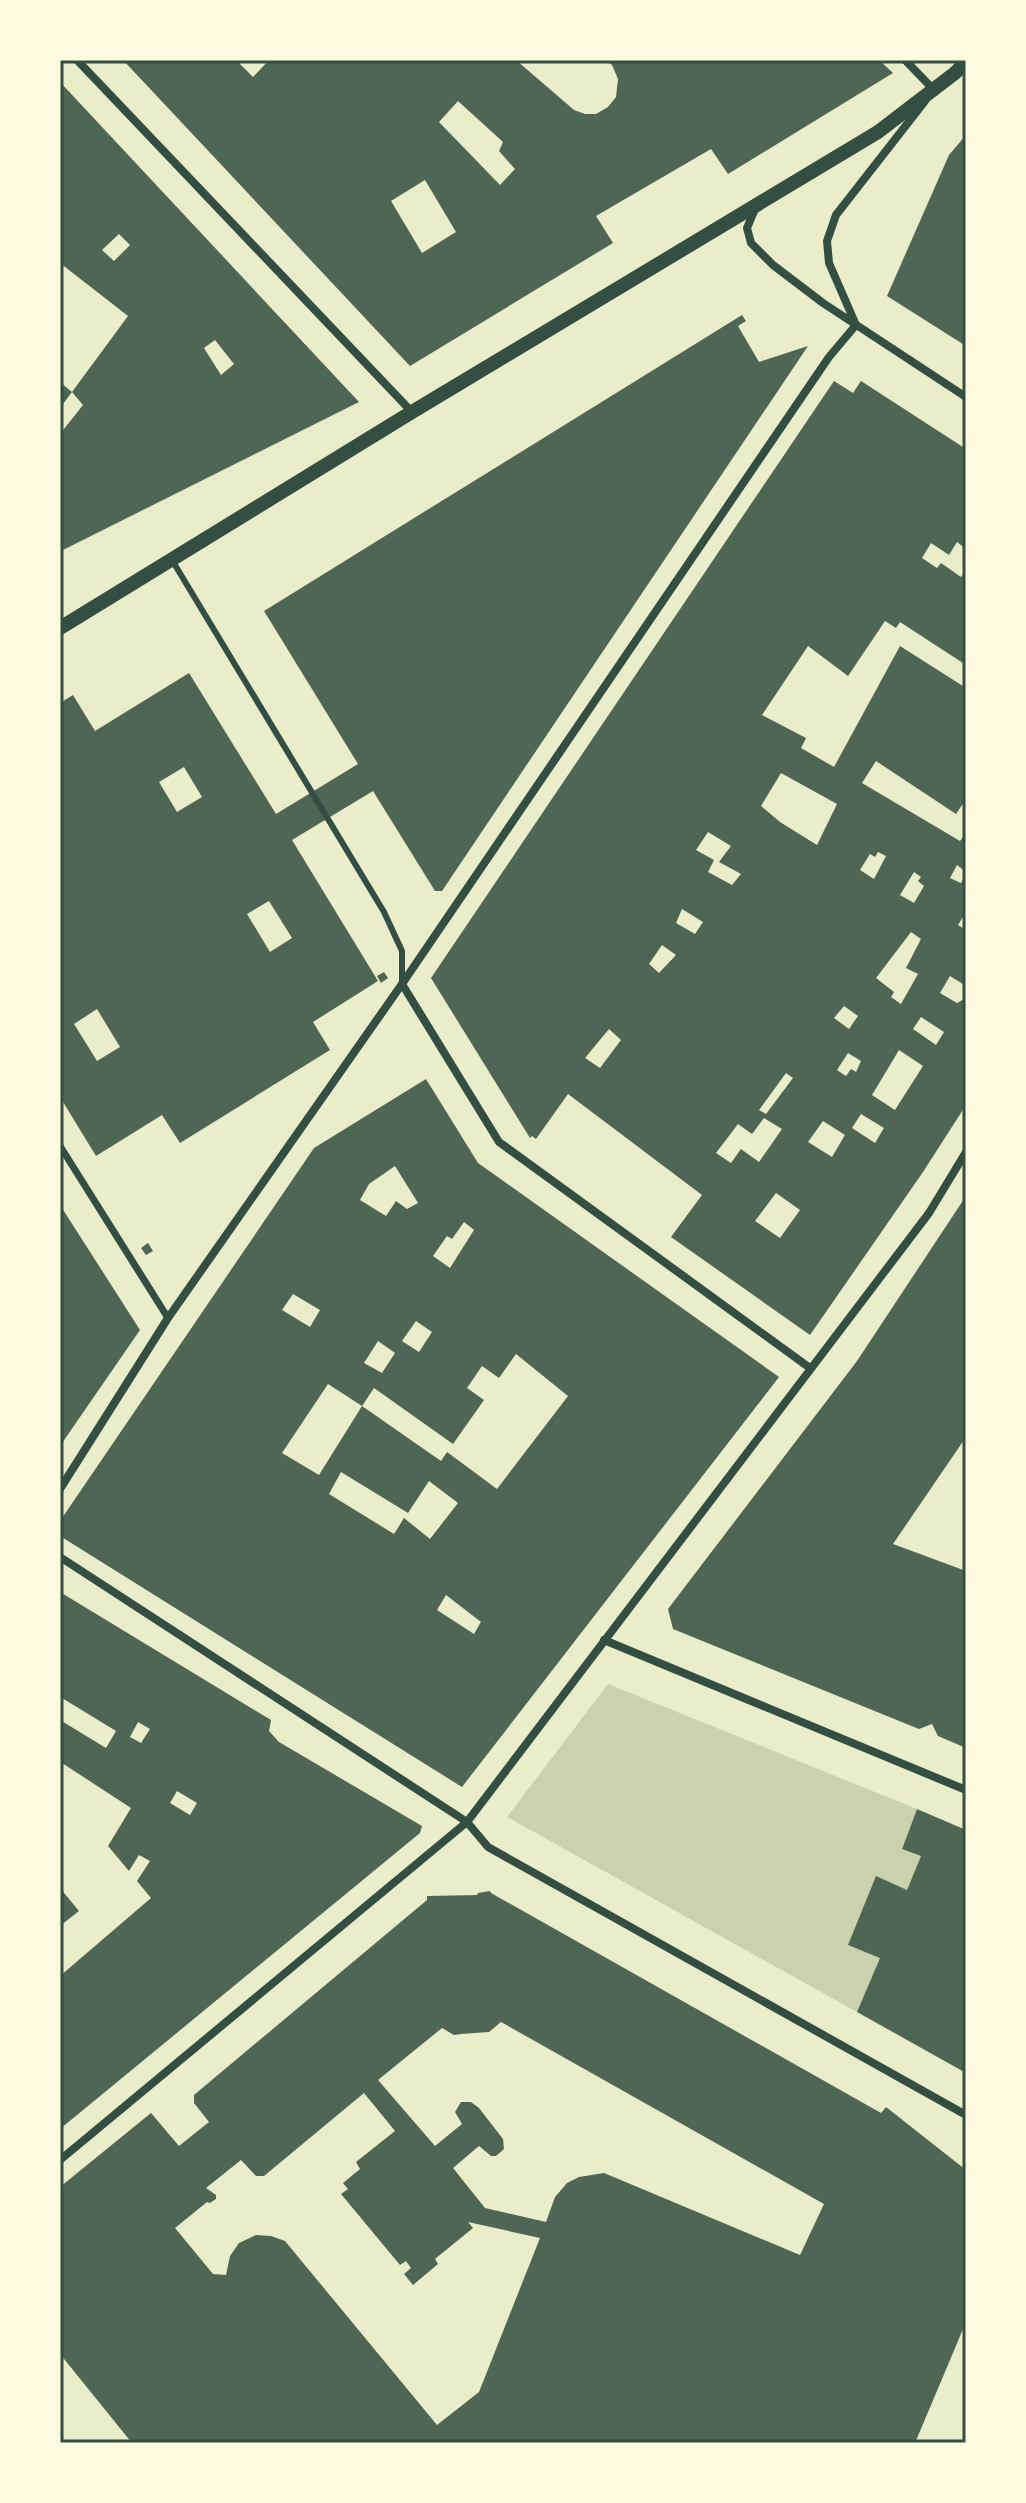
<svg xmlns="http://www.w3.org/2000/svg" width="1026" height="2503" font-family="'Roboto Condensed',sans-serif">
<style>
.green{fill:#cad2ad}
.building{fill:#4f6655;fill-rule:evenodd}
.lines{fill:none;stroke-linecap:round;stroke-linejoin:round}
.service{stroke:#344e41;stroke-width:6}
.pedestrian{stroke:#344e41;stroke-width:7}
.minor{stroke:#344e41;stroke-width:8}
.tertiary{stroke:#344e41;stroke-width:14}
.neatline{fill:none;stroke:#344e41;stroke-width:3}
</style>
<rect width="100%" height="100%" fill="#e9edc9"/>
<path class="green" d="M608 1684 917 1809 902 1848 921 1856 907 1890 877 1877 880 1958 857 2012 507 1817Z"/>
<path class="building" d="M123 60H236L253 77 269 60H516L574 110 585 114H596L608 107 616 97 618 79 612 65 605 60H879L893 73 728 174 711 149 596 216 613 243 410 366ZM458 101 503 142 499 151 515 169 500 185 439 122ZM425 180 456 232 422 253 391 201Z
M60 82 359 402 63 550 60 547V434L83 405 72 392 128 316 60 263ZM119 234 130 245 114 261 102 250ZM215 340 234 364 221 375 204 348Z
M966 135V346L887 296 949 155Z
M742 315 746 321 738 326 759 362 808 346 442 891H435L373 791 292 840 378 981 313 1022 330 1050 180 1143 162 1115 96 1156 60 1097V703L73 695 95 731 189 673 276 814 358 764 264 611ZM184 767 202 797 177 812 159 782ZM269 901 292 938 270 952 247 914ZM97 1009 120 1047 97 1061 74 1024Z
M834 381 853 393 861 381 966 449V549L957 542 949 555 931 543 922 558 937 568 941 563 961 577 966 570V665L900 622 896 628 885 621 848 676 808 646 762 715 806 738 801 748 834 767 900 646 966 688V799L956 814 876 761 862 783 960 841 966 833V872L957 865 950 878 961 883 966 874V912L958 925 966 930V986L950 976 940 993 957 1003 966 998V1105L923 1172 810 1335 671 1237 702 1195 568 1094 536 1139 532 1136 530 1138 431 978ZM781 773 837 804 817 845 780 822 761 806ZM708 832 731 846 719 862 741 874 732 885 708 872 714 860 696 850ZM878 852 886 856 874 879 860 870 870 854 875 857ZM914 872 921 877 918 881 924 886 914 903 900 895ZM682 909 703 922 695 934 676 923ZM911 932 921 939 906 968 918 974 901 1004 891 997 894 992 876 978ZM662 945 676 955 659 973 649 964ZM844 1006 858 1016 849 1029 834 1018ZM921 1017 944 1032 936 1045 913 1029ZM609 1029 621 1040 600 1068 585 1058ZM899 1050 923 1066 895 1110 872 1095ZM848 1053 861 1061 856 1072 851 1069 846 1076 837 1070ZM786 1073 793 1078 766 1114 759 1110ZM861 1114 884 1128 875 1143 852 1128ZM764 1118 782 1129 759 1162 741 1149 731 1163 716 1153 738 1124 752 1134ZM823 1121 845 1135 832 1157 808 1142ZM776 1193 800 1210 780 1238 755 1221Z
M60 382 72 392 60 408Z
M384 972 388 978 381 983 377 976Z
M426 1079 478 1163 779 1377 462 1787 60 1536V1521L314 1148ZM395 1166 418 1203 407 1209 396 1201 386 1216 360 1200 369 1184ZM464 1222 474 1230 450 1268 433 1256 447 1236 452 1239ZM293 1294 320 1310 310 1327 282 1310ZM416 1321 432 1332 419 1352 402 1341ZM378 1341 395 1353 382 1373 364 1363ZM516 1354 568 1396 497 1489 447 1452 441 1461 362 1406 374 1388 453 1444 484 1400 467 1388 482 1366 499 1378ZM328 1384 362 1406 319 1475 282 1453ZM341 1472 408 1513 429 1481 458 1503 430 1539 404 1518 394 1534 329 1494ZM446 1595 481 1622 474 1634 437 1610Z
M966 1196V1437L893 1544 966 1571V1748L938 1736 932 1724 919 1729 673 1629 668 1609 857 1361Z
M60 1205 140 1330 60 1446Z
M148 1243 153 1251 146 1255 141 1248Z
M60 1592 271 1720 269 1731 279 1742 422 1826 420 1833 60 2129V1976L151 1898 137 1881 150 1861 139 1855 129 1871 108 1846 131 1808 62 1763 60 1765V1720L106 1748 116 1731 62 1698 60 1702ZM138 1722 150 1729 141 1743 130 1737ZM177 1791 197 1803 190 1815 170 1803Z
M917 1809 966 1830V2073L857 2012 880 1958 848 1945 876 1876 907 1890 921 1856 902 1849Z
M60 1888 79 1911 60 1926Z
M490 1891 491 1893 881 2113 886 2107 966 2170V2322L915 2443H132L60 2354V2187L151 2113 179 2146 209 2122 194 2103V2095L427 1900V1896L477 1895 478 1893ZM501 2022 824 2204 800 2255 604 2173 579 2177 567 2183 555 2197 546 2222 485 2208 453 2168 479 2146 491 2156H496L504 2149 503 2139 479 2108 471 2102H461L455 2112 462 2124 435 2146 378 2080 442 2028 454 2035 461 2034 489 2032ZM364 2093 395 2131 356 2162 360 2169 343 2183 348 2189 341 2194 400 2265 406 2261 411 2268 404 2274 413 2285 438 2264 435 2259 473 2228 468 2222 540 2238 479 2392 437 2425 285 2241 271 2236 256 2235 239 2243 230 2256 226 2275 213 2274 175 2228 207 2202 210 2203 216 2199V2195L206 2188 241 2160 256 2176H264Z"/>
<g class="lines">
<path class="service" d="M172 560 384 912 402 951V984"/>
<path class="pedestrian" d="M60 1146 168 1318"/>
<path class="minor" d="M77 60 412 412
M905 60 934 90
M755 209 747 228 751 243 773 265 823 303 966 397
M856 325 829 263 827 241 836 215 925 101
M402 984 499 1142 810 1368
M60 1489 168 1318 402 984 829 357 856 325
M60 1557 467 1822 488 1847 966 2115
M604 1640 966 1790
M60 2160 467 1822 929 1213 966 1152"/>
<path class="tertiary" d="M60 628 412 412 878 132 955 73 966 62"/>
</g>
<rect width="1026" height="2503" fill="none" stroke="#fefae0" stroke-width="124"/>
<rect x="62" y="62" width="902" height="2379" class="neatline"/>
</svg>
